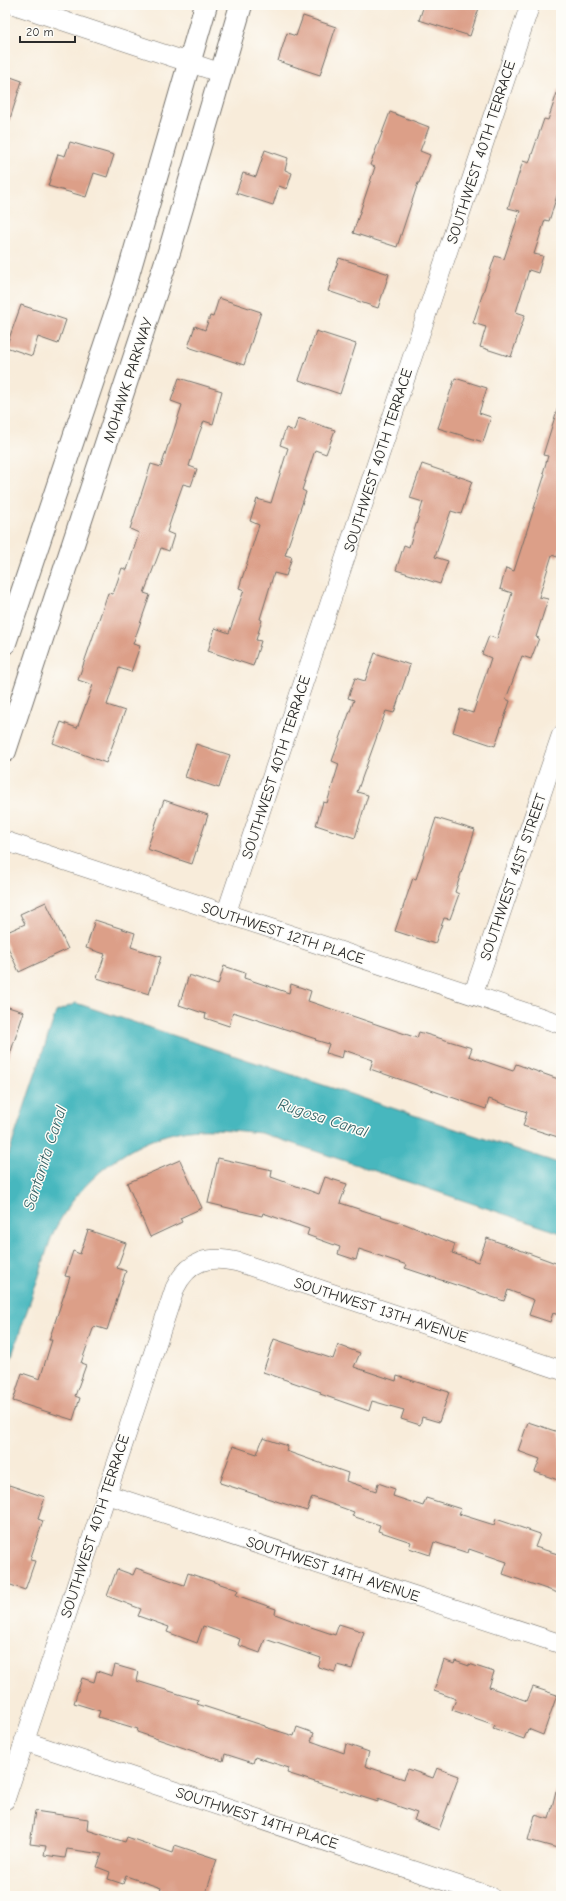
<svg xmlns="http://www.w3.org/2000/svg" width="566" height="1901" font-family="'Comic Neue',sans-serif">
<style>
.water{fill:#47b7be;stroke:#397174}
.building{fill:#dc9f88}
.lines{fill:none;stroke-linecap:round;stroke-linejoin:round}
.minor-casing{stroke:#736f68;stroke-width:20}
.tertiary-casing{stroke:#736f68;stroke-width:24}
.minor{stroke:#fff;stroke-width:19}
.tertiary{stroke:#fff;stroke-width:22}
.labels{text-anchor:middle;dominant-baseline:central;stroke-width:3;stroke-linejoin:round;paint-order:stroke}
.street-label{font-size:15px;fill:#2b2b2b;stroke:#fdfcf7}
.water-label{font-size:16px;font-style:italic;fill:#366366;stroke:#fdfcf7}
</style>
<rect width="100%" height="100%" fill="#fdfcf7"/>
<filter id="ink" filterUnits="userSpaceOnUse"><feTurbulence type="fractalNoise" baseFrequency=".025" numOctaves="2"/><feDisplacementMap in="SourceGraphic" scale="8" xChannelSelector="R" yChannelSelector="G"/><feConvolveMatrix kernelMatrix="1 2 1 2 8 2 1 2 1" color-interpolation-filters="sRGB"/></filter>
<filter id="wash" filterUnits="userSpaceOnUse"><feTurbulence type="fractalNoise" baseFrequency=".012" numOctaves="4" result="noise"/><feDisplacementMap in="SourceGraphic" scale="16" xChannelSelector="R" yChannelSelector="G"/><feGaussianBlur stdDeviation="0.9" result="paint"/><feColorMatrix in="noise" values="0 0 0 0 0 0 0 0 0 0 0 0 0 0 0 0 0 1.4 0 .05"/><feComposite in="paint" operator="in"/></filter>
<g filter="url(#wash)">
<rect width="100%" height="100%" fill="#f8ecda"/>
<path class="water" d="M76 1003 561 1164V1233L261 1133C240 1131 219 1128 198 1129 141 1133 86 1173 59 1222 49 1238 45 1258 39 1276 27 1310 16 1343 5 1377V1165L56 1012Z"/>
<g id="blocks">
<path class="building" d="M424 5H480L470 36 419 20Z
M303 16 336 27 320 75 278 61 287 33 296 36Z
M5 75 22 81 8 125 5 124Z
M558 90H561V183L549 221 545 220 534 254 543 256 538 273 529 270 516 312 525 315 511 357 480 347 486 327 473 323 495 256 504 259 520 211 508 208 523 161 529 163 544 119 548 120Z
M390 112 429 127 420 151 430 155 419 183H418L397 247 353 233 375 167 370 165Z
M70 142 114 155 107 177 94 173 86 197 48 186 58 154 65 156Z
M265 150 288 158 285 170 292 173 287 189 279 186 273 205 236 193 243 173 256 177Z
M339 258 389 274 378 308 328 291Z
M219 298 261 312 244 365 188 347 195 326 205 330 210 316 213 317Z
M21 305 66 320 58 344 38 337 32 356 6 347Z
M316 331 356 344 340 394 299 380Z
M179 378 222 391 213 424 204 421 199 434 189 466 197 469 191 486 183 484 178 498 167 532 174 535 169 551 161 548 144 593 150 595 133 644 140 646 131 672 119 668 107 705 125 711 106 763 53 743 61 722 77 728 93 685 78 680 108 593 113 594 122 568 127 570 139 533 130 529 151 464 161 467 168 445H169L182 405 171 401Z
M455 378 487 388 479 413 491 417 483 442 438 428Z
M558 407 561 408V546L557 557 552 555 539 597 548 599 536 637 539 638 531 659 522 656 506 699 510 701 495 746 453 732 460 709 473 713 491 658 482 654 489 636 497 639 508 607 512 593 500 589 506 568 514 571 545 474 543 473 548 456 543 455Z
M298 418 335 430 326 454 315 450 302 490 306 492 285 555 292 557 286 576 274 573 260 619 262 620 256 640 261 641 253 666 208 651 215 628 229 633 244 590 239 588 259 525 250 521 257 499 271 503 288 448 280 445 286 428 294 431Z
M422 464 472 481 461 514 451 511 435 557 448 561 440 584 396 570 404 545 409 547 423 502 410 498Z
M375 653 410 665 394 713 386 711 357 792 368 795 355 838 316 825 323 802 327 803 339 764 332 761 354 700 348 698 355 678 365 681Z
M196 744 230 755 219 788 185 777Z
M164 800 208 815 192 864 147 849Z
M436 818 475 830 455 892 459 894 450 919 444 918 435 944 395 931 413 878 416 879Z
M46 902 68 949 19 972 5 941V933L25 924 20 914Z
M95 920 135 933 131 947 161 957 149 994 97 978 105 954 86 948Z
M224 966 245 973 244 978 289 993 291 984 311 991 308 1001 417 1038 419 1032 472 1048 469 1056 513 1071 516 1064 561 1080V1138L523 1126 527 1112 489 1099 486 1109 370 1069 373 1060 344 1050 342 1058 326 1053 329 1044 315 1040 316 1039 233 1012 229 1026 205 1018 206 1014 179 1005 189 975 218 985Z
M5 1006 24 1012 8 1060H5Z
M218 1158 272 1170 271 1177 319 1194 325 1177 347 1184 340 1203 405 1224 455 1244 452 1253 478 1262 487 1238 561 1265V1316L553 1313 550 1322 529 1315 534 1300 508 1290 504 1301 405 1268 407 1265 359 1249 356 1260 338 1254 340 1247 307 1235 309 1229 263 1213 262 1216 208 1203Z
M180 1160 202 1208 180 1218 182 1222 150 1237 127 1183Z
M88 1230 126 1243 117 1268 126 1271 107 1330 94 1326 81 1363 86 1365 75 1396 80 1398 73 1420 13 1401 22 1373 40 1379 52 1340H49L70 1277 65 1276 73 1251 80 1254Z
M274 1339 333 1359 338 1345 360 1353 354 1367 396 1381 397 1376 449 1392 439 1422 422 1417 420 1425 401 1419 404 1410 372 1401 369 1411 320 1394 321 1392 263 1372Z
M528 1422 561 1433V1472L558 1480 535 1472 540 1459 518 1451Z
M263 1438 288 1446 286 1451 348 1473 346 1481 376 1491 378 1483 395 1489 393 1496 423 1506 426 1498 461 1509 459 1514 494 1525 496 1519 540 1534 535 1547 561 1555V1594L503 1574 507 1562 469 1549 468 1553 434 1542 430 1555 409 1548 411 1542 378 1531 380 1525 352 1516 354 1512 312 1497 307 1511 220 1483 233 1446 257 1454Z
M9 1485 45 1497 38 1519 43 1521 30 1560 35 1561 25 1590 5 1583V1496Z
M136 1568 184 1585 188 1573 238 1590 236 1595 276 1609 275 1614 296 1622 335 1635 339 1624 364 1632 352 1669 337 1665 335 1672 318 1667 321 1658 265 1639 260 1653 238 1645 240 1639 203 1626 197 1643 167 1632 169 1627 138 1616 141 1609 107 1596 117 1569 133 1575Z
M444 1660 454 1664 455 1661 469 1666V1664L494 1672 489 1687 527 1701 533 1687 557 1695 543 1735 528 1729 524 1739 493 1728 495 1725 452 1710 456 1699 434 1691Z
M115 1665 139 1672 137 1681 198 1700 197 1704 265 1726V1727L294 1736 297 1727 314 1733 311 1741 344 1753 346 1744 369 1752 365 1766 404 1779 408 1769 433 1778 437 1768 459 1776 439 1830 414 1820 417 1813 378 1799V1802L287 1773 289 1768 255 1757 253 1763 225 1754 223 1761 196 1752 137 1732 138 1729 98 1717 100 1711 74 1703 82 1678 94 1682 97 1671 112 1676Z
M556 1791 561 1792V1849L528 1840 535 1815 549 1819Z
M35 1811 88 1819 87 1830 125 1842 127 1837 173 1853 175 1845 217 1859 205 1896H159L161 1888 126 1876 123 1884 108 1879 110 1872 97 1867 102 1854 67 1849 65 1858 44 1855 46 1846 30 1844Z"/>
</g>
</g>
<g filter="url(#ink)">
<use href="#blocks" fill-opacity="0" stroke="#736f68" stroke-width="1"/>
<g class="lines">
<defs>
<path id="minor" d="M15 5 221 73
M5 841 561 1024
M226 914 530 5
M473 995 561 736
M106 1494 561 1644
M24 1741 490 1896
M5 1800 175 1288C189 1260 208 1255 238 1262L561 1370"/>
<path id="tertiary" d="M5 643 125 285 206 5
M5 751 170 249 241 5"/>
</defs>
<use href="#minor" class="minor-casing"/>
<use href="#tertiary" class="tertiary-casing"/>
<use href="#minor" class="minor"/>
<use href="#tertiary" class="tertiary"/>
</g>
</g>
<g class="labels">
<g class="street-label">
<text transform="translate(481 152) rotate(-72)">SOUTHWEST 40TH TERRACE</text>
<text transform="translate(128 380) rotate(-72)">MOHAWK PARKWAY</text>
<text transform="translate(378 460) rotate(-72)">SOUTHWEST 40TH TERRACE</text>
<text transform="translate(276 767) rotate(-72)">SOUTHWEST 40TH TERRACE</text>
<text transform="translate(513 877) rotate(-71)">SOUTHWEST 41ST STREET</text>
<text transform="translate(283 933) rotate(18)">SOUTHWEST 12TH PLACE</text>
<text transform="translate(381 1310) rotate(18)">SOUTHWEST 13TH AVENUE</text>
<text transform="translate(95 1526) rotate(-72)">SOUTHWEST 40TH TERRACE</text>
<text transform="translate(333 1569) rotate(18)">SOUTHWEST 14TH AVENUE</text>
<text transform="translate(257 1818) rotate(18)">SOUTHWEST 14TH PLACE</text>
</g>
<g class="water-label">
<text transform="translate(323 1118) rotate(18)">Rugosa Canal</text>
<text transform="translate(45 1158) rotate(-72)">Santanita Canal</text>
</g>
</g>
<rect width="566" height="1901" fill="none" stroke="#fdfcf7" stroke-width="20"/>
<path d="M20 36v6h55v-6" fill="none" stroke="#2b2b2b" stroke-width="2"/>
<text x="26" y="36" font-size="12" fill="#2b2b2b" stroke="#fdfcf7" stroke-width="3" paint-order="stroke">20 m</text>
</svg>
